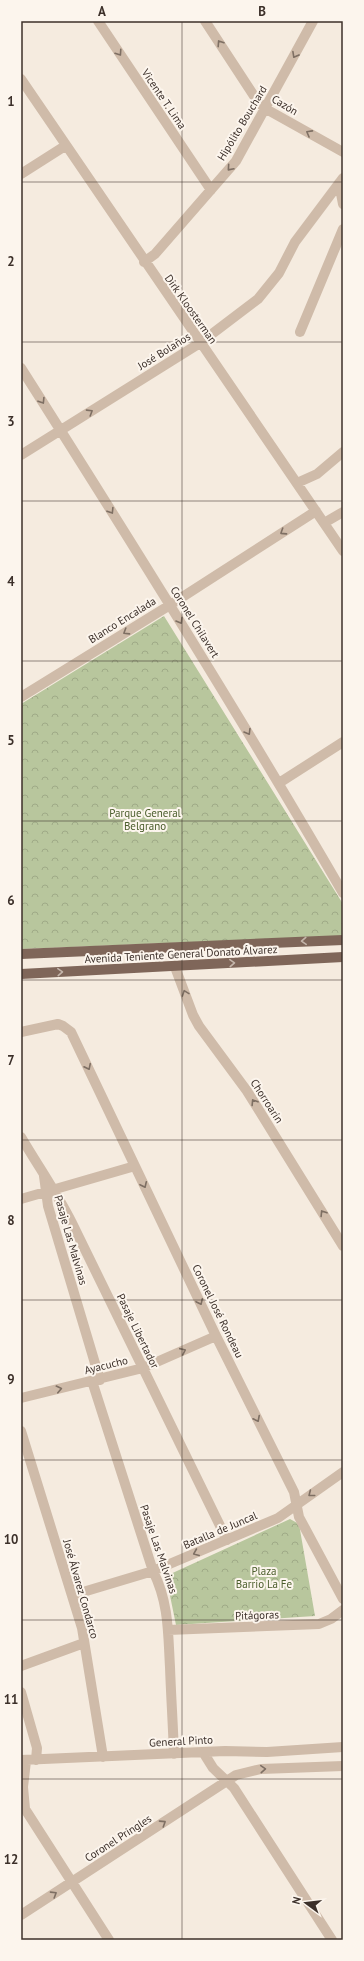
<svg xmlns="http://www.w3.org/2000/svg" width="364" height="1961" font-family="'PT Sans',sans-serif">
<style>
.forest{fill:url(#forest-crowns)}
.lines{fill:none;stroke-linecap:round;stroke-linejoin:round}
.minor{stroke:#cfbba9;stroke-width:10}
.major{stroke:#7f6659;stroke-width:10}
.oneway{stroke:#7e6f63}
.oneway2{stroke:#c4b5aa}
.grid{fill:none;stroke:#3c302a;stroke-width:1;stroke-opacity:0.55}
.labels{text-anchor:middle;dominant-baseline:central;stroke-width:4;stroke-linejoin:round;paint-order:stroke}
.street-label{font-size:11px;fill:#3c302a;stroke:#fcf5ed}
.park-label{font-size:11px;fill:#4a5d2b;stroke:#fcf5ed}
.neatline{fill:none;stroke:#3c302a;stroke-width:1.5}
.grid-label{font-size:13px;text-anchor:middle;font-weight:bold;fill:#3c302a}
</style>
<defs>
<pattern id="forest-crowns" width="20" height="18" patternUnits="userSpaceOnUse"><rect width="20" height="18" fill="#b8c69d"/><path d="M2 6a3 3 0 1 1 6 0M12 15a3 3 0 1 1 6 0" fill="none" stroke="#9faa87"/></pattern>
</defs>
<rect width="100%" height="100%" fill="#f5ebdf"/>
<path class="forest" d="M164 616 343 904V936L21 949V704Z
M290 1519 299 1524 315 1616 176 1625 166 1576Z"/>
<g class="lines">
<path class="minor" d="M98 21 211 190
M205 21 258 102 266 109 343 152
M21 79 343 551
M21 174 65 146
M339 183 343 204
M144 262 155 254 236 161 313 21
M300 332 343 229
M21 368C131 541 240 715 343 893
M21 455 200 343 258 299 279 273 295 242 343 178
M297 483 317 474 343 452
M324 523 343 512
M21 697 170 605 316 511
M279 783 343 742
M175 967 193 1015 199 1026 247 1091 343 1246
M21 1032 58 1024 63 1026 71 1032 216 1336 294 1492 299 1517 343 1599
M21 1137C38 1166 57 1193 72 1223L227 1540
M44 1176 48 1206 100 1380
M21 1199 135 1166
M92 1381 153 1571C169 1603 168 1633 170 1667 171 1696 173 1725 174 1754
M21 1398 143 1368 216 1336
M21 1431 82 1628 103 1757
M73 1595 153 1571 278 1518 343 1472
M168 1630 319 1624 331 1619 343 1610
M21 1666 84 1643
M21 1692 37 1748 36 1760
M203 1752 213 1768 234 1788 332 1940
M21 1760 225 1751 267 1752 343 1747
M26 1761 23 1787 25 1809 109 1940
M21 1915 236 1775 261 1769 343 1766"/>
<path class="major" d="M21 954 343 940
M21 974 343 957"/>
</g>
<defs><path id="oneway-chevron" d="M-2-3.5L2.5 0L-2 3.5" fill="none" stroke-width="1.6" stroke-linecap="round" stroke-linejoin="round"/></defs>
<g class="oneway">
<use href="#oneway-chevron" transform="translate(220 43) rotate(-123)"/>
<use href="#oneway-chevron" transform="translate(119 53) rotate(56)"/>
<use href="#oneway-chevron" transform="translate(295 55) rotate(119)"/>
<use href="#oneway-chevron" transform="translate(309 133) rotate(-151)"/>
<use href="#oneway-chevron" transform="translate(230 168) rotate(131)"/>
<use href="#oneway-chevron" transform="translate(42 401) rotate(58)"/>
<use href="#oneway-chevron" transform="translate(90 412) rotate(-32)"/>
<use href="#oneway-chevron" transform="translate(111 511) rotate(58)"/>
<use href="#oneway-chevron" transform="translate(283 532) rotate(147)"/>
<use href="#oneway-chevron" transform="translate(180 621) rotate(59)"/>
<use href="#oneway-chevron" transform="translate(126 632) rotate(148)"/>
<use href="#oneway-chevron" transform="translate(248 732) rotate(59)"/>
<use href="#oneway-chevron" transform="translate(185 993) rotate(-110)"/>
<use href="#oneway-chevron" transform="translate(88 1067) rotate(64)"/>
<use href="#oneway-chevron" transform="translate(254 1102) rotate(-122)"/>
<use href="#oneway-chevron" transform="translate(144 1185) rotate(65)"/>
<use href="#oneway-chevron" transform="translate(323 1213) rotate(-122)"/>
<use href="#oneway-chevron" transform="translate(200 1302) rotate(65)"/>
<use href="#oneway-chevron" transform="translate(183 1351) rotate(-24)"/>
<use href="#oneway-chevron" transform="translate(59 1389) rotate(-13)"/>
<use href="#oneway-chevron" transform="translate(257 1419) rotate(63)"/>
<use href="#oneway-chevron" transform="translate(311 1494) rotate(142)"/>
<use href="#oneway-chevron" transform="translate(196 1553) rotate(157)"/>
<use href="#oneway-chevron" transform="translate(263 1769) rotate(-4)"/>
<use href="#oneway-chevron" transform="translate(163 1823) rotate(-33)"/>
<use href="#oneway-chevron" transform="translate(54 1894) rotate(-32)"/>
</g>
<g class="oneway2">
<use href="#oneway-chevron" transform="translate(304 941) rotate(177)"/>
<use href="#oneway-chevron" transform="translate(232 963) rotate(-3)"/>
<use href="#oneway-chevron" transform="translate(60 972) rotate(-3)"/>
</g>
<path class="grid" d="M182 21V1940M21 182H343M21 342H343M21 501H343M21 661H343M21 821H343M21 980H343M21 1140H343M21 1300H343M21 1460H343M21 1620H343M21 1779H343"/>
<g class="labels">
<g class="street-label">
<text transform="translate(164 99) rotate(56)">Vicente T. Lima</text>
<text transform="translate(285 105) rotate(31)">Cazón</text>
<text transform="translate(242 123) rotate(-59)">Hipólito Bouchard</text>
<text transform="translate(191 309) rotate(55)">Dirk Kloosterman</text>
<text transform="translate(164 351) rotate(-32)">José Bolaños</text>
<text transform="translate(122 620) rotate(-32)">Blanco Encalada</text>
<text transform="translate(195 622) rotate(58)">Coronel Chilavert</text>
<text transform="translate(181 954) rotate(-3)">Avenida Teniente General Donato Álvarez</text>
<text transform="translate(267 1101) rotate(57)">Chorroarin</text>
<text transform="translate(71 1240) rotate(74)">Pasaje Las Malvinas</text>
<text transform="translate(218 1311) rotate(64)">Coronel José Rondeau</text>
<text transform="translate(138 1331) rotate(64)">Pasaje Libertador</text>
<text transform="translate(106 1365) rotate(-14)">Ayacucho</text>
<text transform="translate(220 1530) rotate(-23)">Batalla de Juncal</text>
<text transform="translate(159 1549) rotate(71)">Pasaje Las Malvinas</text>
<text transform="translate(81 1589) rotate(74)">José Álvarez Condarco</text>
<text transform="translate(257 1615) rotate(-2)">Pitágoras</text>
<text transform="translate(181 1741) rotate(-3)">General Pinto</text>
<text transform="translate(118 1838) rotate(-33)">Coronel Pringles</text>
</g>
<g class="park-label">
<text x="145" y="813">Parque General<tspan x="145" dy="13">Belgrano</tspan></text>
<text x="264" y="1571">Plaza<tspan x="264" dy="13">Barrio La Fe</tspan></text>
</g>
</g>
<rect width="364" height="1961" fill="none" stroke="#fcf5ed" stroke-width="44"/>
<g transform="translate(306 1903) rotate(285)" stroke="#fcf5ed" stroke-width="3" paint-order="stroke">
<path d="M0-3L7 15L0 10L-7 15Z" fill="#3c302a"/>
<text y="-6" font-size="11" font-weight="bold" text-anchor="middle" fill="#3c302a">N</text>
</g>
<rect x="22" y="22" width="320" height="1917" class="neatline"/>
<g class="grid-label">
<text x="102" y="16">A</text>
<text x="262" y="16">B</text>
<text x="11" y="106">1</text>
<text x="11" y="266">2</text>
<text x="11" y="426">3</text>
<text x="11" y="586">4</text>
<text x="11" y="745">5</text>
<text x="11" y="905">6</text>
<text x="11" y="1065">7</text>
<text x="11" y="1225">8</text>
<text x="11" y="1384">9</text>
<text x="11" y="1544">10</text>
<text x="11" y="1704">11</text>
<text x="11" y="1864">12</text>
</g>
</svg>
